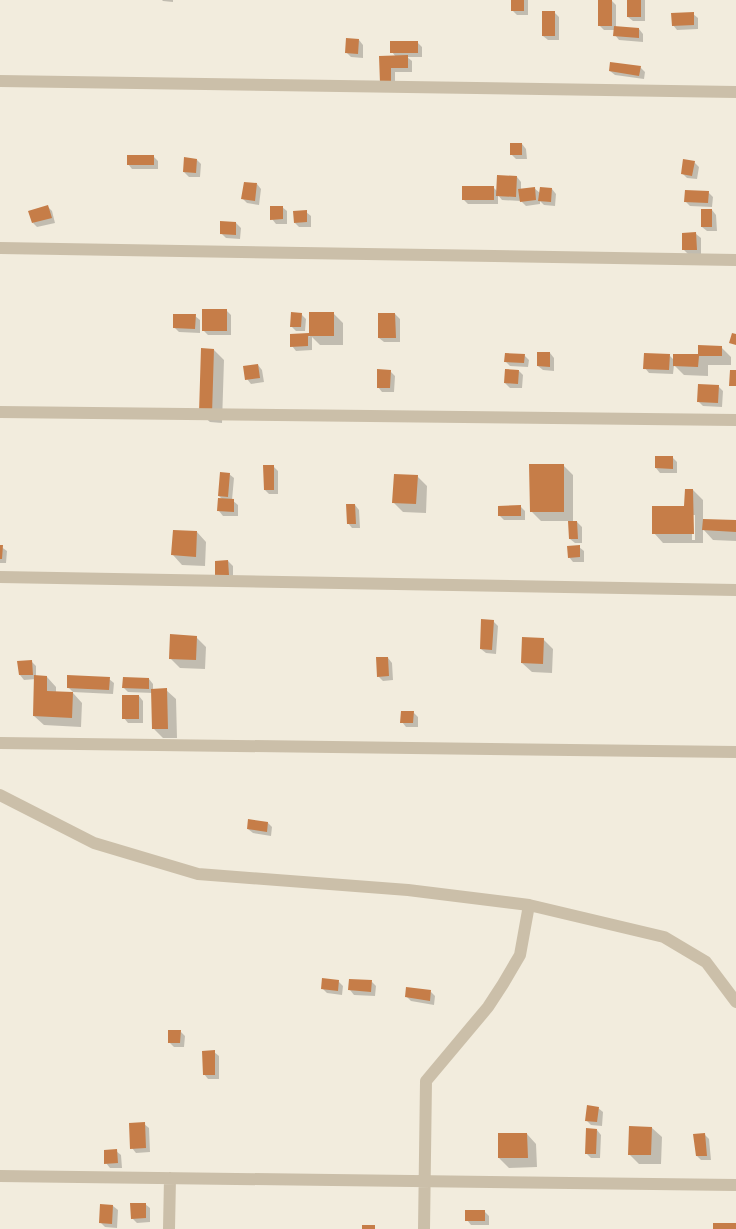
<svg xmlns="http://www.w3.org/2000/svg" width="736" height="1229" font-family="'Roboto Condensed',sans-serif">
<style>
.shadow{fill:#0003;fill-rule:evenodd}
.building{fill:#c67d48}
.lines{fill:none;stroke-linecap:round;stroke-linejoin:round}
.street{stroke:#cbbfa9;stroke-width:12}
</style>
<rect width="100%" height="100%" fill="#f2ecdd"/>
<path class="shadow" d="M162 0H173V2L163 1Z
M512 0H528V15H517L512 10Z
M628 0H645V21H633L628 17Z
M612 1 616 5V28L639 29 643 34V42L619 40 615 35V30H604L599 25Z
M554 12 559 17V40H548L543 36Z
M693 14 698 18V29L677 30 673 25Z
M359 40 363 45V58L351 57 346 52Z
M417 42 422 47V57H407L412 61V72H395V87L381 82 396 57 392 52Z
M640 67 645 72 644 79 615 75 610 71Z
M522 144 526 149 527 159H516L511 154Z
M153 156 158 161V169H132L128 164Z
M197 160 201 164 200 177H189L184 172Z
M694 162 699 167 697 179 687 178 682 173Z
M517 177 521 182V190L534 188 540 193 552 189 556 194 555 206 544 205 540 201V204L526 206 521 201 502 200 498 195V204H468L463 199 493 187 498 192Z
M257 184 261 189 259 205 247 203 243 199Z
M708 192 713 197 712 207 690 206 685 201Z
M48 207 52 211 55 223 37 227 33 223Z
M282 207 287 211V224H276L272 219Z
M712 210 716 215 717 231H707L702 227Z
M306 212 311 216V227H299L295 223Z
M236 223 241 228 240 239 226 238 221 233Z
M696 234 701 238V254H688L684 250Z
M226 310 231 315V335H208L203 330Z
M333 313 343 323V345H320L312 337V350L296 351 292 346 308 334 310 337V314Z
M301 314 306 319 305 331H296L291 326Z
M395 314 400 319V342H384L379 338Z
M195 316 200 320V333L179 332 174 327Z
M721 347 731 357V365H708V376L684 375 674 365 673 374 649 373 645 368 669 355 674 360 699 356Z
M214 350 224 360 222 423 210 422 200 413Z
M550 353 554 358V371L543 370 538 366Z
M524 355 529 360 528 367 510 366 506 362Z
M258 365 262 370 264 382 251 384 247 379Z
M390 371 395 376 394 392H382L378 387Z
M519 371 523 375 522 388H510L505 383Z
M718 386 723 391 722 407 703 406 698 401Z
M673 458 677 462V473H660L656 468Z
M563 465 573 475V522H577L582 527V543H575L570 539 569 521H541L531 511Z
M273 466 278 471V494H269L265 490Z
M229 474 234 478 232 500 238 505V516H223L219 511 223 500 219 496Z
M417 476 427 486 426 513 403 512 394 503Z
M693 490 703 500V520L736 521V541L713 540 703 529V543H663L654 533 686 507ZM692 515H695V540H692Z
M355 505 359 510 360 528H352L348 523Z
M521 507 525 511V520H504L499 515Z
M197 532 206 542 205 566 182 565 173 555Z
M0 546 7 551 6 563H0Z
M579 547 584 551V562H573L569 557Z
M228 561 233 566V579L221 580Z
M493 621 498 626 496 654 486 653 481 649Z
M196 637 206 647 205 669 180 668 170 658Z
M543 639 553 649 552 673 532 672 522 663Z
M388 658 392 663 393 680 383 681 378 676Z
M31 661 36 666V676L47 677 56 687V693H73L82 703 81 727 44 725 34 716 36 679 24 680 20 675Z
M109 679 114 683 113 694 73 692 68 687Z
M149 679 153 684V690H166L176 699 177 738H163L154 729 153 693 128 692 123 687Z
M139 696 143 701V723H128L124 718Z
M413 712 418 717V727H406L402 722Z
M268 823 272 827 271 836 253 833 248 829Z
M338 981 343 986 342 995 327 993 322 988Z
M372 982 376 986 375 996 354 995 350 990Z
M431 992 435 996 434 1005 411 1001 406 996Z
M180 1031 185 1036 184 1047H174L169 1042Z
M214 1052 219 1056V1079H208L204 1074Z
M598 1108 603 1112 602 1126 591 1125 587 1121Z
M144 1124 149 1128 150 1152 136 1153 132 1148Z
M652 1128 662 1137 661 1164H639L629 1154Z
M597 1130 601 1135 600 1158H591L586 1153Z
M527 1134 536 1144 537 1167 509 1168 499 1158Z
M705 1135 709 1139 711 1160H701L697 1156Z
M116 1151 121 1155 122 1168H110L106 1163Z
M145 1204 150 1208V1222L137 1223 132 1218Z
M113 1206 118 1210 117 1228 105 1227 101 1223Z
M484 1211 489 1216V1225H471L467 1220Z"/>
<path class="building" d="M511 0H524V11H511Z
M598 0H612V26H598Z
M627 0H641V17H627Z
M542 11H555V36H542Z
M694 12V25L672 26 671 13Z
M614 26 639 28V38L613 36Z
M346 38 359 39 358 54 345 53Z
M390 41H418V53H390Z
M408 55V68H391V83H380L379 56Z
M610 62 641 66 639 76 609 71Z
M510 143H522V155H510Z
M127 155H154V165H127Z
M184 157 197 159 196 173 183 172Z
M683 159 695 161 692 176 681 174Z
M497 175 517 176 516 197 496 196Z
M244 182 257 183 255 201 241 199Z
M462 186H494V200H462Z
M535 187 536 200 520 202 518 189Z
M540 187 552 188 551 202 538 201Z
M685 190 709 191 708 203 684 202Z
M48 205 52 218 32 223 28 211Z
M270 206H283V219L270 220Z
M701 209H712V227H701Z
M307 210V222L294 223 293 211Z
M220 221 236 222V235L220 234Z
M696 232 697 250H682V233Z
M202 309H227V331H202Z
M291 312 302 313 301 327H290Z
M309 312H334V336H308V346L290 347V334L309 333Z
M378 313H395L396 338H378Z
M173 314H196L195 329 173 328Z
M732 333 736 334V345L729 343Z
M698 345 722 346V356H699L698 367 673 366V354H698Z
M201 348 214 349 212 414 199 413Z
M537 352H550V367L537 366Z
M505 353 525 354 524 363 504 362Z
M644 353 670 354 669 370 643 369Z
M258 364 260 378 245 380 243 366Z
M377 369 391 370 390 388H377Z
M505 369 519 370 518 384 504 383Z
M730 370H736V386H729Z
M698 384 719 385 718 403 697 402Z
M655 456H673V469L655 468Z
M529 464H564V512H530Z
M263 465H274V490H264Z
M220 472 230 473 228 497 218 496Z
M394 474 418 475 416 504 392 503Z
M685 489H693L694 534H652V506H684Z
M218 498 234 499V512L217 511Z
M346 504H355L356 524H347Z
M521 505V516H498V506Z
M703 519 736 520V532L702 530Z
M568 521H577L578 539H569Z
M173 530 197 531 196 557 171 555Z
M0 545H3L2 559H0Z
M580 545V557L568 558 567 546Z
M228 560 229 575H215V561Z
M481 619 494 620 492 650 480 649Z
M170 634 197 636 196 660 169 659Z
M522 637 544 638 543 664 521 663Z
M376 657H388L389 676 377 677Z
M32 660 33 675H19L17 661Z
M34 675 47 676V691L73 692 72 718 33 716Z
M67 675 110 677 109 690 67 688Z
M123 677 149 678V689L122 688Z
M167 688 168 729H152L151 689Z
M122 695H139V719H122Z
M401 711H414L413 723H400Z
M248 819 268 822 267 832 247 829Z
M322 978 339 980 338 991 321 989Z
M349 979 372 980 371 992 348 990Z
M406 987 431 990 430 1001 405 997Z
M168 1030H181L180 1043H168Z
M215 1050V1075H203L202 1051Z
M587 1105 599 1107 597 1122 585 1121Z
M145 1122 146 1148 130 1149 129 1123Z
M629 1126 652 1127 651 1155H628Z
M586 1128 597 1129 596 1154H585Z
M498 1133H527L528 1158H498Z
M705 1133 707 1156H696L693 1134Z
M117 1149 118 1163 104 1164V1150Z
M130 1203H146V1218L131 1219Z
M100 1204 113 1205 112 1224 99 1223Z
M465 1210H485V1221H465Z
M713 1223H736V1229H713Z
M362 1225H375V1229H362Z"/>
<g class="lines">
<path class="street" d="M0 81 736 92
M0 248 736 260
M0 412 736 420
M0 577 736 590
M0 743 736 752
M0 795 94 843 198 874 408 890 529 905 664 937 706 962 736 1002
M0 1176 736 1185
M169 1229 170 1178
M424 1229 426 1081 488 1007 503 984 520 955 529 905"/>
</g>
</svg>
